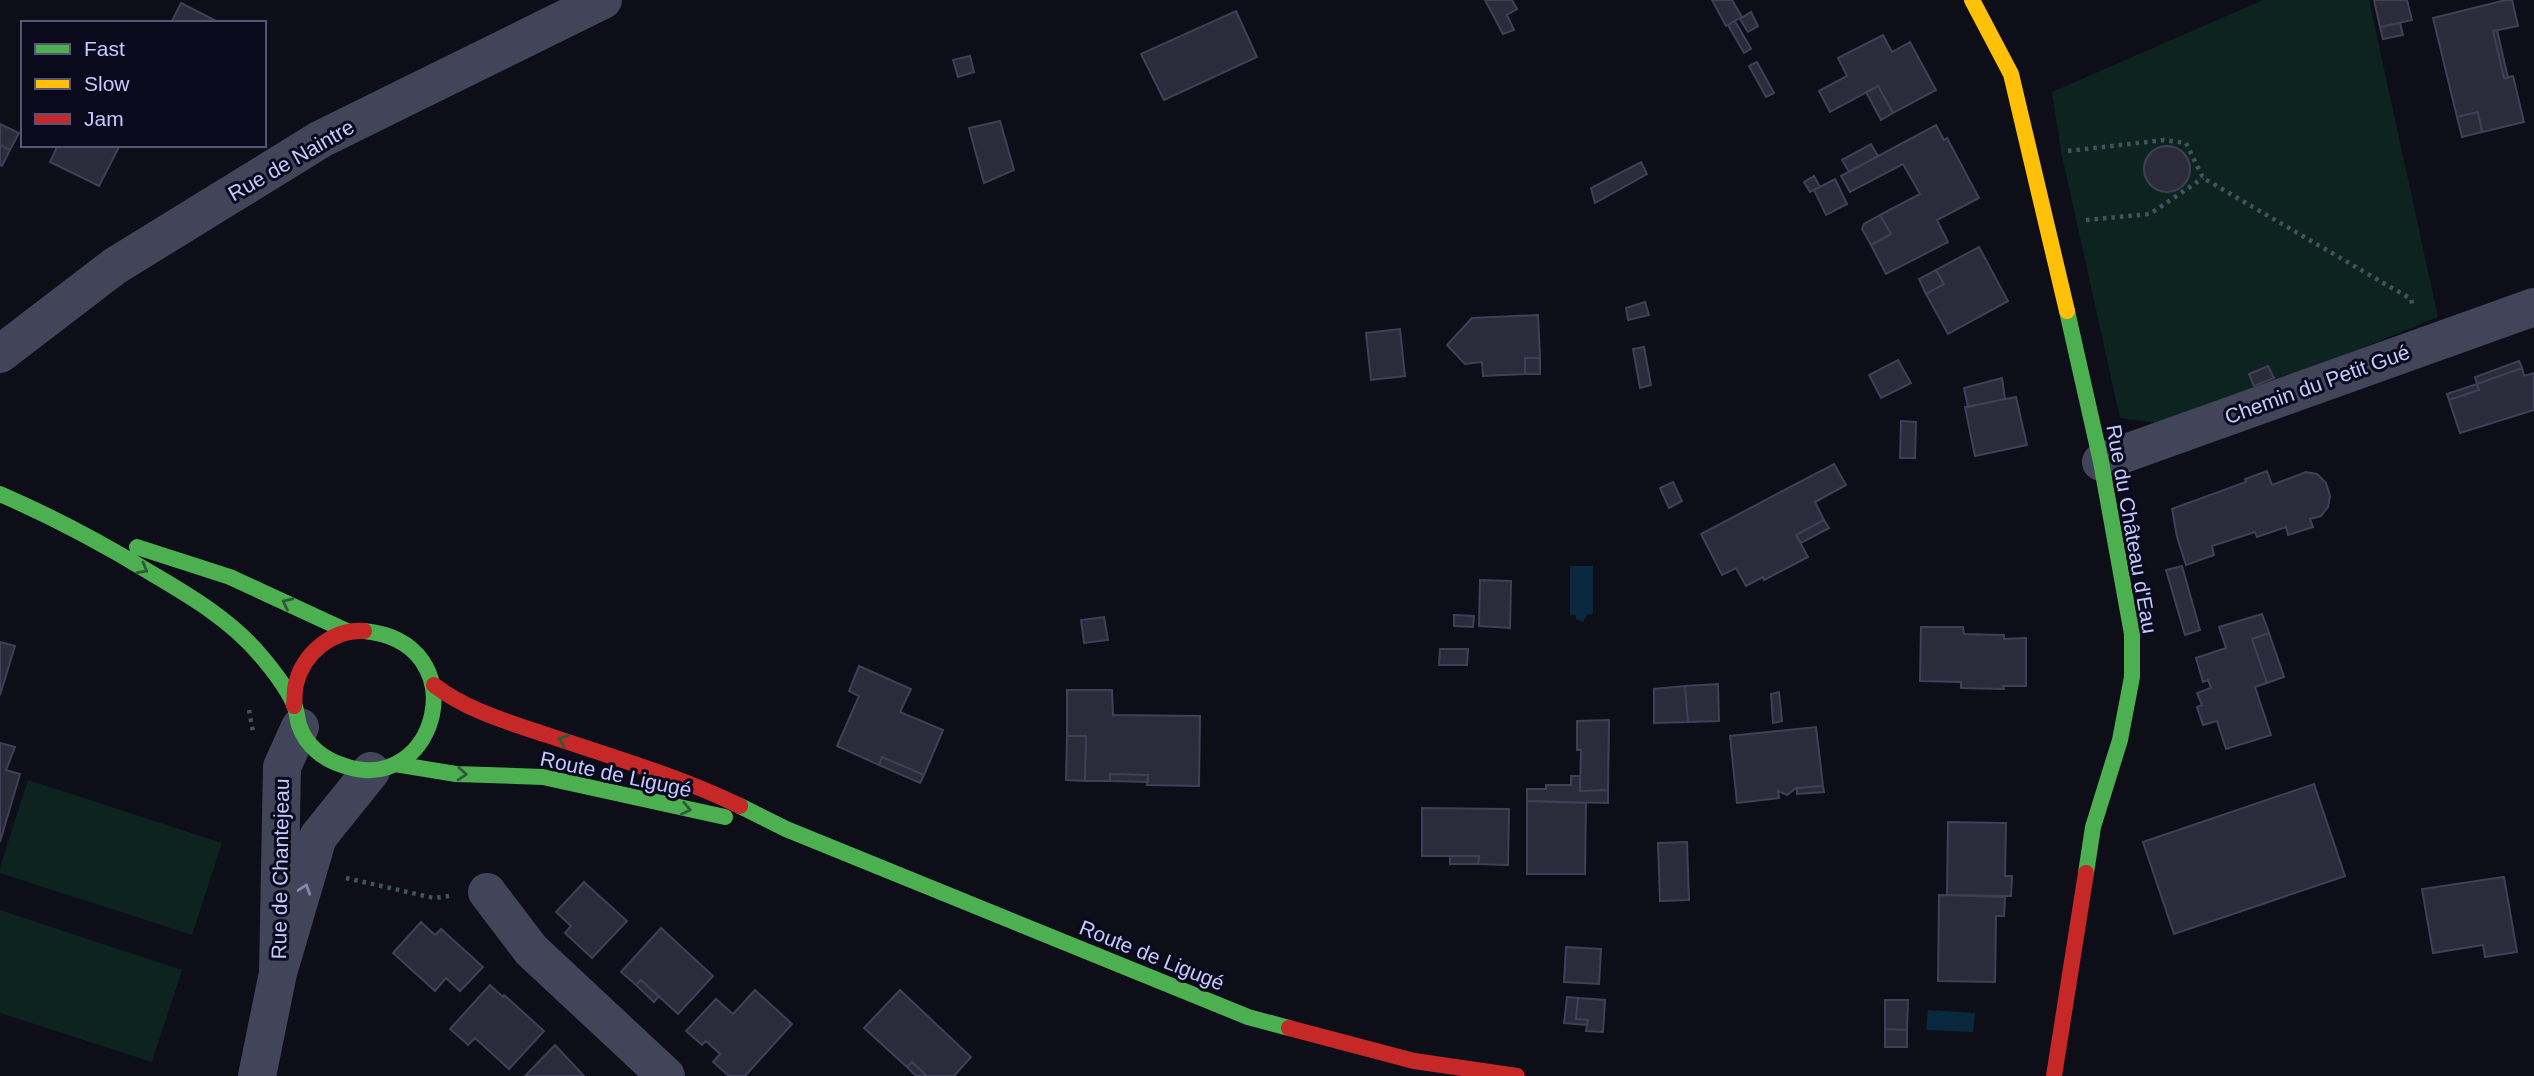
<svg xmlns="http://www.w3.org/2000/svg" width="2534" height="1076" font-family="Helvetica,sans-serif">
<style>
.green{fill:#0d2320}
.water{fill:#09273d}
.building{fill:#2b2b3c;stroke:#403f58;stroke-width:2}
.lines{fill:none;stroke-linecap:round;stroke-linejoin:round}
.path{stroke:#41545d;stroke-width:4.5;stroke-dasharray:3.5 5;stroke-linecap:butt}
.street{stroke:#424559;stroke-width:38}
.fast{stroke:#4caf50;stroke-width:16}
.slow{stroke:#ffc107;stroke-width:16}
.jam{stroke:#c62828;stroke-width:16}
.oneway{stroke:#2b5c36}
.oneway2{stroke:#8487ac}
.labels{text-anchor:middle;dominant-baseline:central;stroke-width:6;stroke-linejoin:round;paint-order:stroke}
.street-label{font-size:21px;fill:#c5c9ff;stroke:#0a0a1c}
</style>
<rect width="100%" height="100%" fill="#0e0e18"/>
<path class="green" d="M2263 0H2369L2438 317 2172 425 2120 418 2061 151 2052 92Z
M28 780 222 843 192 935 0 873V867Z
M0 910 182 970 152 1062 0 1013Z"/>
<path class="water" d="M1570 566H1593V614L1587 615 1583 622 1577 620 1575 615H1570Z
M1928 1010 1975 1013 1973 1032 1926 1030Z"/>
<path class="building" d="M1485 0H1512L1517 9 1507 15 1514 30 1503 34Z
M1712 0H1732L1742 17 1726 26Z
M2374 0H2407L2412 20 2380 27Z
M2506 0H2512L2518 26 2493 31 2504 78 2513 76 2524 122 2482 132 2478 112 2457 117 2433 18Z
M181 3 220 23H171Z
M1236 11 1257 57 1164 100 1141 54Z
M1751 12 1758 26 1748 32 1740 19Z
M1735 21 1751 49 1744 53 1728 25Z
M2400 23 2403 35 2383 39 2380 27Z
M2497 30 2508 78H2504L2493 31Z
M1883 35 1892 52 1910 42 1936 90 1893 113 1878 86 1830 112 1819 91 1847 76 1838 58Z
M970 56 974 72 958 77 953 60Z
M1757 62 1774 93 1766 97 1749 66Z
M1878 86 1893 113 1881 120 1866 92Z
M2478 112 2482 132 2462 137 2457 117Z
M1000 121 1014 170 984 183 969 128Z
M0 124 19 133 10 150 0 145Z
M1936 125 1944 140 1947 138 1979 198 1937 220 1948 242 1886 274 1871 245 1891 234 1880 215 1920 194 1903 164 1850 192 1841 176Z
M1871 144 1878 156 1849 172 1842 160Z
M0 145 10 150 2 166 0 165Z
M58 145H120L99 186 50 162Z
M2144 169a23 23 0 1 1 46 0a23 23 0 1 1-46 0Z
M1641 162 1647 174 1595 203 1591 188Z
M1814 176 1820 187 1810 192 1804 182Z
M1835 179 1847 204 1826 215 1814 190Z
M1880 215 1891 234 1871 245 1862 229 1864 224Z
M1979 247 2008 301 1948 334 1926 294 1944 284 1936 270Z
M1936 270 1944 284 1926 294 1919 279Z
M1645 302 1649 315 1628 320 1626 308Z
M1538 315 1540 358H1525V374L1483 376 1482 362 1465 364 1447 345 1472 318Z
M1400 329 1405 376 1371 380 1366 333Z
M1644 347 1651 385 1640 388 1633 349Z
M1525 358H1540V374H1525Z
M1898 360 1911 383 1881 398 1869 375Z
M2519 361 2522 368 2477 384 2475 377Z
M2268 366 2274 378 2254 386 2249 374Z
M2522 368 2524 376 2534 373V410L2460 433 2449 400 2479 390 2477 384Z
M2002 378 2005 399 1968 407 1964 388Z
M2477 384 2479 390 2449 400 2447 394Z
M2016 397 2027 445 1975 456 1965 407Z
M1901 421 1916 422 1915 458H1900Z
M1834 464 1846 485 1815 502 1824 520 1796 535 1808 557 1764 580 1763 577 1746 586 1736 568 1722 575 1701 534Z
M2267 471 2272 485 2306 472 2317 474 2326 483 2330 496 2328 507 2321 516 2310 519 2313 527 2288 535 2286 527 2257 537 2255 532 2212 546 2214 555 2186 565 2177 537 2172 509 2246 482 2245 479Z
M1673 482 1682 501 1669 508 1660 488Z
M1824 520 1829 528 1801 543 1796 535Z
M2182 566 2200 630 2185 635 2166 570Z
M1480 580 1511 581 1510 628 1479 626Z
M2262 614 2269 633 2252 639 2267 683 2255 687 2271 735 2226 749 2217 721 2203 725 2197 707 2202 705 2197 693 2211 688 2208 680 2203 682 2196 658 2226 648 2219 627Z
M1454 615 1474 616 1473 627 1454 626Z
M1104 617 1108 640 1084 643 1081 620Z
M1921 627H1963L1964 634 2004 635V639L2026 638V686H2003L2004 689 1961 688V682L1920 681Z
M2269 633 2284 677 2267 683 2252 639Z
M0 642 15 646 0 695Z
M1440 649H1468L1467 665H1439Z
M859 666 911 689 900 712 943 730 924 775 882 757 879 765 837 746 859 696 849 691Z
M1718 684 1719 721 1688 722 1685 686Z
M1685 686 1688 722 1654 723V689Z
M1067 690H1112L1113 715 1200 716 1199 786 1147 785 1148 775 1110 774V781H1085L1086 736H1067Z
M1779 692 1782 721 1773 723 1771 694Z
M1609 720 1608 790 1580 791 1581 750H1577V721Z
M1816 727 1823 786 1796 788 1787 795 1778 791 1779 798 1737 803 1730 736Z
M1067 736H1086L1085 781 1066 780Z
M0 743 15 747 6 770 20 774 0 842Z
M882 757 924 775 920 783 879 765Z
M1110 774 1148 775V782L1110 781Z
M1571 776H1580V791L1608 790V803L1527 801V789H1546V785H1571Z
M2314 784 2345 876 2174 934 2143 842Z
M1823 786 1824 792 1797 794V788Z
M1527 801 1586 803 1585 874H1527Z
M1422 808 1509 809 1508 865 1478 864 1479 856H1422Z
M1948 822 2006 823 2005 876H2012L2011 896 1947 895Z
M1687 842 1689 900 1660 901 1658 843Z
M1450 856H1479L1478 864H1450Z
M2504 877 2517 952 2485 957 2483 945 2433 953 2422 889Z
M584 882 627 921 592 958 565 933 571 926 556 912Z
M1939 895 2005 897 2004 916H1996L1995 982 1938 981Z
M421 922 435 935 441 929 483 967 460 991 446 978 435 991 393 953Z
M661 928 713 976 678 1014 641 980 636 985 621 972Z
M1566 947 1601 949 1599 984 1564 982Z
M641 980 659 996 654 1002 636 985Z
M490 985 503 997 504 995 544 1031 509 1069 475 1038 468 1045 450 1029Z
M755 990 792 1024 745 1076H729L713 1062 720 1054 706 1041 702 1045 686 1031 716 999 733 1014Z
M900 990 971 1057 954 1076H927L912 1062 907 1067 864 1028Z
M1567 997 1578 998 1576 1019 1588 1020 1587 1025 1564 1023Z
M1578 998 1605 1000 1603 1032 1586 1031 1588 1020 1576 1019Z
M1885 1000H1908L1907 1030 1885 1029Z
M1885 1029 1907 1030V1047H1885Z
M555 1045 584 1076H525Z
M912 1062 927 1076H916L907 1067Z"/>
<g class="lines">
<path class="path" d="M2068 151 2164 140 2186 143 2203 178 2411 299 2413 308
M2086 220 2150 214 2203 178
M249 710 253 732
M346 878 434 898 450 896"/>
<path class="street" d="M0 354 115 266 321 139 603 0
M2101 462 2534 307
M300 727 282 767 278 973 318 837 371 771
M487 892 531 950 666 1076
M257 1076 278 973"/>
<path class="fast" d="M2067 311 2101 462 2132 634V677L2120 740 2093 827 2086 873
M0 494C53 517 102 543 151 573 190 596 231 620 261 656 273 670 286 687 294 704 297 711 297 718 299 725 306 746 324 760 345 766 438 797 478 642 364 631
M137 547 230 577 349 632
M395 764 456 774 543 777 725 817
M740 806 786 829 1248 1017 1289 1028"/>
<path class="slow" d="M1972 0 2011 74 2067 311"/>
<path class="jam" d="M434 685C466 710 508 722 547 735 612 757 678 776 740 806
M294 706C295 699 294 691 296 684 303 654 332 629 364 631
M1289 1028 1414 1061 1517 1076
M2054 1076 2086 873"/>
</g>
<defs><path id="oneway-chevron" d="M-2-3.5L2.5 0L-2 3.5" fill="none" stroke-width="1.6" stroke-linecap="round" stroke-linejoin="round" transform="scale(1.75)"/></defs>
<g class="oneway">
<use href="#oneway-chevron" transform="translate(143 569) rotate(30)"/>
<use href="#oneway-chevron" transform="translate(287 603) rotate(-155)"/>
<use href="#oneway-chevron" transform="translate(563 740) rotate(-161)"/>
<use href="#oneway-chevron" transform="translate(462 774) rotate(4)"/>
<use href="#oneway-chevron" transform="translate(686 809) rotate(12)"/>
</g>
<use class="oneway2" href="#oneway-chevron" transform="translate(305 889) rotate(-72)"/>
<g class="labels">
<g class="street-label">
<text transform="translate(291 160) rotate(-30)">Rue de Naintre</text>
<text transform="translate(2317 384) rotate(-20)">Chemin du Petit Gué</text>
<text transform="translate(2132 529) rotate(80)">Rue du Château d'Eau</text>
<text transform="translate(616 774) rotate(12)">Route de Ligugé</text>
<text transform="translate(280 869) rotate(-89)">Rue de Chantejeau</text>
<text transform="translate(1152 955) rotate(22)">Route de Ligugé</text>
</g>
</g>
<rect x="21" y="21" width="245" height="126" fill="#0a0a1c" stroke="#555677" stroke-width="2"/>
<rect x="35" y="44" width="35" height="10" fill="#4caf50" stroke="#555677" stroke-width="2"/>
<text x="84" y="56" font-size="21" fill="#c5c9ff">Fast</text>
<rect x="35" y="79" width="35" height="10" fill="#ffc107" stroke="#555677" stroke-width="2"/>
<text x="84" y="91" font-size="21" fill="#c5c9ff">Slow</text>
<rect x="35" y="114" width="35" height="10" fill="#c62828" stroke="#555677" stroke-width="2"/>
<text x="84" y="126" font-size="21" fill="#c5c9ff">Jam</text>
</svg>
